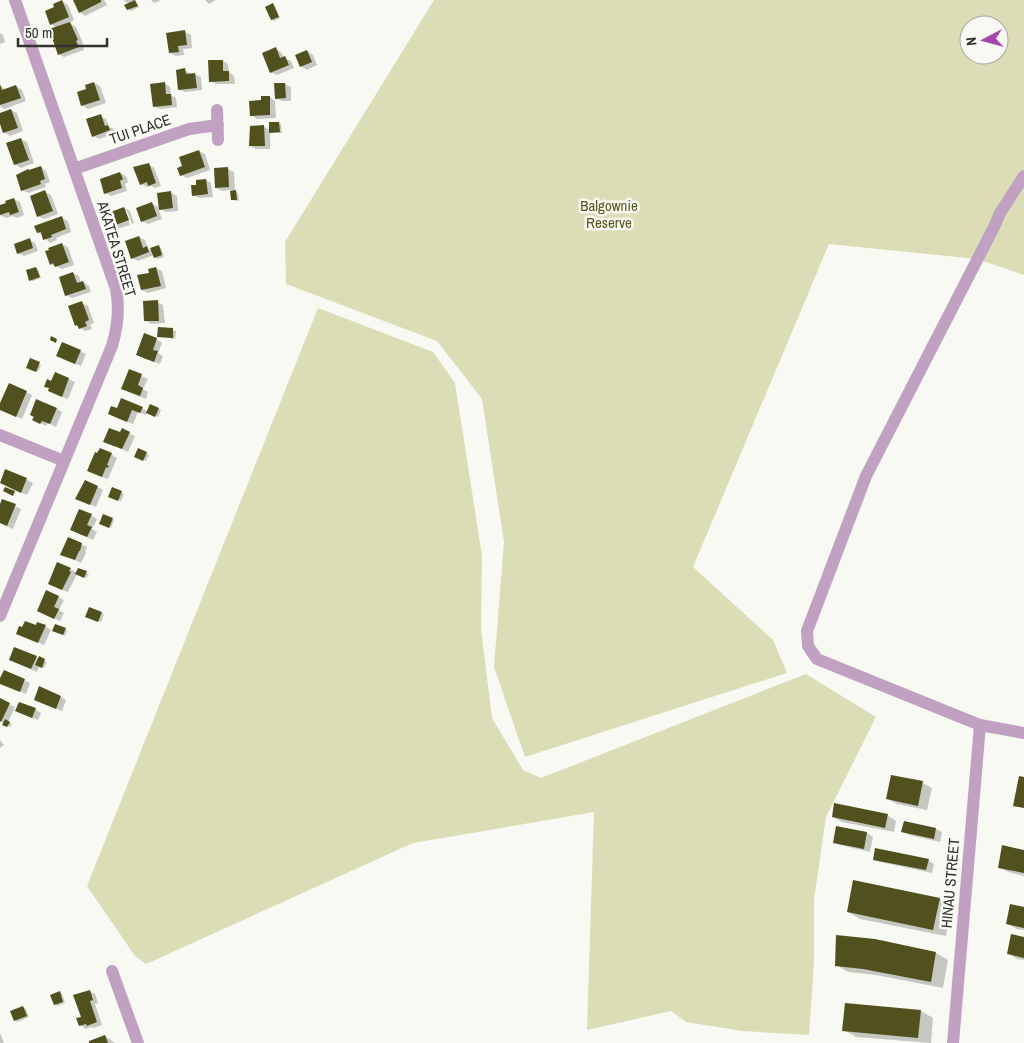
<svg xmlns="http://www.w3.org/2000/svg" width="1024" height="1043" font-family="'Archivo Narrow',sans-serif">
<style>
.green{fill:#dbddb6;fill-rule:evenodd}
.shadow{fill:#0003}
.building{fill:#50511f}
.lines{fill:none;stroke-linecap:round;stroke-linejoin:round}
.minor{stroke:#c0a1c2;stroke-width:12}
.labels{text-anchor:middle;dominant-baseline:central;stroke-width:5;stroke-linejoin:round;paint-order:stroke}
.street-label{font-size:15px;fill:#323330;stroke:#f8f9f2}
.park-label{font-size:15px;fill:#595a1f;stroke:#f8f9f2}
</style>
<rect width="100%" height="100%" fill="#f8f9f2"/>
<path class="green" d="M434 0H1024V275L977 259 829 244 693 567 773 640 787 673 525 757 494 667 504 542 482 399 437 341 286 284 285 242ZM969 25H999V55H969Z
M318 308 433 352 455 383 482 556 481 629 492 718 523 770 541 778 806 674 876 717 826 817 814 900V963L809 1035 742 1031 686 1022 671 1011 587 1030 594 812 413 843 146 964 135 956 87 886Z"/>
<path class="shadow" d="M77 0H104L107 5 85 16 80 12Z
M123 0H136L134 1 139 7 131 11 128 9 129 4Z
M151 0H159L160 1 154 3Z
M205 0H216L209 4Z
M62 1 68 5 74 20 69 23 76 27 83 43 82 44 84 50 64 57 59 54 57 28 51 24 56 8Z
M273 5 275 6 280 18 274 21 272 20Z
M185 32 191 35 192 48 183 49 184 55 176 56 170 53Z
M0 33 3 35 5 42 0 44Z
M276 49 281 52 284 58 291 61 294 68 277 75 271 72Z
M307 51 313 55 317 65 307 70 301 66Z
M223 61 228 64 229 72 234 76 235 84H216L210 81Z
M185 70 191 74H195L201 77 202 90 185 92 179 89Z
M94 83 100 86 106 103 88 109 82 105 88 90Z
M164 83 170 87 171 95 176 98 177 107 160 109 154 106Z
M285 84 291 87V101H282L276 98Z
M1 86 6 90 16 86 22 90 26 101 4 109 0 106Z
M270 97 275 101 276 118 257 119 251 115 262 101Z
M11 110 17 113 23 131 10 136 4 132 0 120V114Z
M100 116 106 119 109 127 114 129 115 133 99 139 93 136Z
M279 123 281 124 282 133H273L270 131V149H256L250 146 264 127 270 130Z
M21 139 27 142 34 163 21 168 15 164Z
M199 151 205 154 210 170 187 178 181 175Z
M148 164 154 168 161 186 155 188 151 186 147 187 141 184Z
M41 167 46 171 50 182 45 184 46 187 28 193 22 190 30 171Z
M228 169 234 172 235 192 238 193 239 201 232 200 231 190 222 191 216 188Z
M120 173 126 176 128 182 125 184 127 191 111 196 105 193Z
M206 180 211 183 213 197 199 198 193 195 197 186Z
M45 192 51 195 58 214 44 219 38 216Z
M171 193 177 196 178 211 166 212 158 208 162 219 148 224 142 221 152 204 160 208Z
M14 199 20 202 24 215 17 218 13 216 6 218 0 215V208Z
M124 208 130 211 134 223 132 224 127 211H125L130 225 120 228 114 225Z
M62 218 68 221 71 232 56 238 57 240 50 243 38 232Z
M139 237 145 240 148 248 150 250 159 247 161 248 164 257 157 259 154 255 138 261 132 258Z
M29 240 35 243 38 251 24 256 18 253Z
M62 244 68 247 74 265 62 269 51 264Z
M36 268 38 270 41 278 33 281 30 280Z
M156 268 162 271 166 288 148 293 142 290 150 273 149 270Z
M73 273 79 276 81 283 83 282 89 286 91 292 72 298 66 295Z
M157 302 163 305 165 323 151 324 145 320Z
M82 303 88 306 94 323 90 325 92 329 85 331 76 325Z
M159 328 176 331 175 339 161 337Z
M156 339 162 343 158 353 163 356 160 364 143 358Z
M80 351 86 354 81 366 63 359Z
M31 360 41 365 38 372 28 367Z
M130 371 148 379 143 389 148 392 146 399 128 392Z
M56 373 75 382 68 399 55 394 52 383Z
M26 392 32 395 22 419 0 409V406Z
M142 408 148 412 159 409 161 410 158 417 147 413 146 415 138 412 133 424 115 417 118 410Z
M57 409 62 412 56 427 48 423 46 426 40 423 35 417Z
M129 433 135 436 128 452 111 444Z
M146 453 149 455 146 461 136 457Z
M111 454 117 458 108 479 94 474Z
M6 470 33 483 27 495 6 486Z
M98 487 103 490 96 507 82 501Z
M121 492 124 494 121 501 110 496Z
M3 500 21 509 13 529 0 523V507Z
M91 515 97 519 92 529 97 532 93 540 77 533Z
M112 519 114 520 111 528 103 524Z
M81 544 87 547 85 552 86 553 81 563 68 557Z
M70 569 77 573 79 569 89 574 86 578 77 574 68 592 55 587Z
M58 597 64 600 59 610 64 613 60 621 44 614Z
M101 613 104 614 101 622 89 618Z
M45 626 51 630 44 645 23 636 37 627Z
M65 629 67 631 65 636 56 632Z
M36 657 47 662 44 668 39 666 37 672 10 660Z
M4 671 30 683 26 694 0 683Z
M61 697 66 700 62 711 41 703Z
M0 700 15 707 8 722 12 724 10 727 0 721Z
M35 709 41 713 38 720 22 714Z
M0 740 4 745 0 748Z
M923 783 932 788 927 810 897 804 888 799Z
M887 815 896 821 894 832 842 822 833 817Z
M837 827 867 833 873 837 870 852 840 845 834 842Z
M936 829 942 832 940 842 909 835 903 832Z
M1024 851V876L1008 872 999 867Z
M875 859 928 860 934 864 932 873 880 862Z
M939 899 952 906 946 936 860 919 848 912Z
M1024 908V930L1017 929 1008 924Z
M1024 938V960L1017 959 1008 953Z
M874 940 936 953 948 960 943 988 876 975 848 972 836 965Z
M89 991 95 994 98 1003 95 1004 102 1025 94 1028 91 1027 86 1029 80 1025Z
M60 993 62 994 65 1003 57 1006 55 1004Z
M23 1007 26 1009 29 1017 17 1022 15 1020Z
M921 1011 933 1018 931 1043 856 1037 844 1030Z
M0 1033 4 1043H0Z
M105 1036 115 1043H91Z"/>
<path class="building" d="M62 0 69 17 50 25 45 11 54 7 53 4Z
M73 0H101V2L79 13Z
M135 0 138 6 127 10 124 5Z
M273 3 279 17 271 20 265 7Z
M70 22 78 40 76 41 79 47 58 55 49 29Z
M185 30 187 45 178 46 179 52 169 53 166 33Z
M276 47 280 58 285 56 289 65 270 73 262 53Z
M307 50 312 62 300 67 295 55Z
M208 60H223V71H229V81L209 82Z
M185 68 186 74 195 73 197 88 178 90 176 70Z
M94 82 100 100 81 106 77 92 86 89 85 85Z
M165 82 166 94H171L172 105 153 107 150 84Z
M274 83H285L286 98 275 99Z
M0 84 2 90 16 85 21 98 0 105Z
M261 96H270V115L250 116 249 101 261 100Z
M11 109 18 128 3 133 0 124V113Z
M101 114 105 126 108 125 110 130 92 137 86 119Z
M269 122H279L280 132 269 133Z
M264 125 265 146H249L250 126Z
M21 138 29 160 14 165 6 143Z
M199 150 205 167 180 176 177 168 182 166 179 157Z
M149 163 156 183 148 186 147 182 140 185 133 167Z
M41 166 45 179 40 181 41 184 21 191 16 175 28 169 29 170Z
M228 167 229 187 215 188 214 168Z
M120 172 123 179 120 181 122 188 104 194 100 179Z
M206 179 208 194 192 196 191 185H196V180Z
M45 190 53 211 37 217 30 196Z
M236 190 237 200H231L230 191Z
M171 191 173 208 159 210 157 193Z
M14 198 19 212 10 215 9 212 0 215V205L6 203 5 201Z
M152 202 157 216 141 222 136 208Z
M124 207 129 220 113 226 108 213Z
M62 216 66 229 51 235 52 237 43 240 41 232 37 233 34 226Z
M139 236 143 248 147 246 149 252 131 259 125 241Z
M30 238 33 248 17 254 14 244Z
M62 243 69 262 55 267 53 263 50 265 45 251 49 250 48 248Z
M159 245 162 255 154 258 150 248Z
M36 267 40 277 29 281 26 270Z
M156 267 161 286 141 290 137 275 149 273 148 269Z
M73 272 77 283 83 281 86 289 65 296 59 277Z
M158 300 159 321H144L143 301Z
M82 301 89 320 85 322 87 326 79 329 77 325 75 326 68 306Z
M158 327 173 328V338L157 337Z
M144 333 157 338 153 350 158 351 154 362 136 355Z
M51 336 57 339 56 343 50 340Z
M62 342 81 350 75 364 56 356Z
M30 358 40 362 36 372 26 368Z
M129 369 142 374 138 385 143 388 140 396 121 389Z
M55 372 69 378 62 397 48 391 49 388 44 387 47 379 51 381Z
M9 383 27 391 16 417 0 410V403Z
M121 398 143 407 140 413 132 410 127 422 108 414 111 406 117 408Z
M36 399 57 408 50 424 42 421 40 424 32 420 34 417 30 415Z
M150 404 159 408 155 417 146 413Z
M109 428 120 432 122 428 130 432 122 449 103 442Z
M100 448 112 453 107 465 109 466 108 468 106 467 102 477 87 471 95 452 97 453Z
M138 448 147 452 143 461 134 457Z
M5 469 27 478 21 493 0 483Z
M85 480 98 486 90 505 75 499Z
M5 487 15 491 13 496 3 491Z
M112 487 122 491 118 501 108 497Z
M2 499 16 504 7 526 0 523V504Z
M79 509 92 514 87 525 92 527 87 537 70 530Z
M103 514 113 518 109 528 99 524Z
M68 537 82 543 80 551H79L75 560 60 555Z
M57 562 71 568 69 571 71 572 62 590 48 584Z
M78 568 87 571 84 578 75 574Z
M46 590 59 596 54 607 59 609 54 619 37 611Z
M89 607 102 612 98 622 85 617Z
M25 621 36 625 37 622 46 625 38 643 16 634 19 626 22 627Z
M55 624 66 628 63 635 52 631Z
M14 647 37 656 31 669 9 660Z
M39 656 45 659 42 668 35 665Z
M4 670 25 679 20 692 0 684V678Z
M39 686 61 696 56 709 34 700Z
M0 698 10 703 1 722 0 721Z
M19 702 36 708 32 718 15 711Z
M5 719 10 722 7 727 2 725Z
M891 775 923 781 918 806 886 799Z
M1019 776 1024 777V808L1013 806Z
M834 803 888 814 885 828 832 817Z
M904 821 936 828 934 839 901 832Z
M836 826 867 832 864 849 833 843Z
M1002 845 1024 850V873L998 868Z
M875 848 929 859 926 870 873 860Z
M853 880 940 898 933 930 847 912Z
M1010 904 1024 907V928L1006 924Z
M1011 934 1024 937V958L1007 954Z
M836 935 875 939 936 952 931 982 863 969 835 966Z
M90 990 93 1000 90 1001 97 1022 87 1026 86 1024 79 1026 76 1018 81 1017 73 995Z
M60 991 63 1002 54 1005 50 995Z
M845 1003 921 1010 918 1038 842 1031Z
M23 1006 27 1016 14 1021 10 1011Z
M105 1035 108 1043H89V1041Z"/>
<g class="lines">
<path class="minor" d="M217 110 218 140
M74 169 189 129 218 125
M1024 176 1000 213 995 225 866 476 807 631 808 646 817 659 980 725 1024 733
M0 435 64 461
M0 616 112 346C118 326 120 309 116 289L15 0
M112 971 138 1043
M953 1043 980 725"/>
</g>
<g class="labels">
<g class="street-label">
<text transform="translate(140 129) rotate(-19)">TUI PLACE</text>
<text transform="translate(117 249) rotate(73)">AKATEA STREET</text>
<text transform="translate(950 883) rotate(-85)">HINAU STREET</text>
</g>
<g class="park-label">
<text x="609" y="205">Balgownie<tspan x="609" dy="17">Reserve</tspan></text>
</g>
</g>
<g transform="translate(984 40) rotate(264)"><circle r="24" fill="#f8f9f2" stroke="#a9aaa4"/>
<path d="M0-4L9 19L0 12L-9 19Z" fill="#a746ae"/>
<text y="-8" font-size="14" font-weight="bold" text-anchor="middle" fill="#323330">N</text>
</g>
<path d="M18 38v8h89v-8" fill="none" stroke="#323330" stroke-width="2.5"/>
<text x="25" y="38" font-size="15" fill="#323330" stroke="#f8f9f2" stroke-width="4" paint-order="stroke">50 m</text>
</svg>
